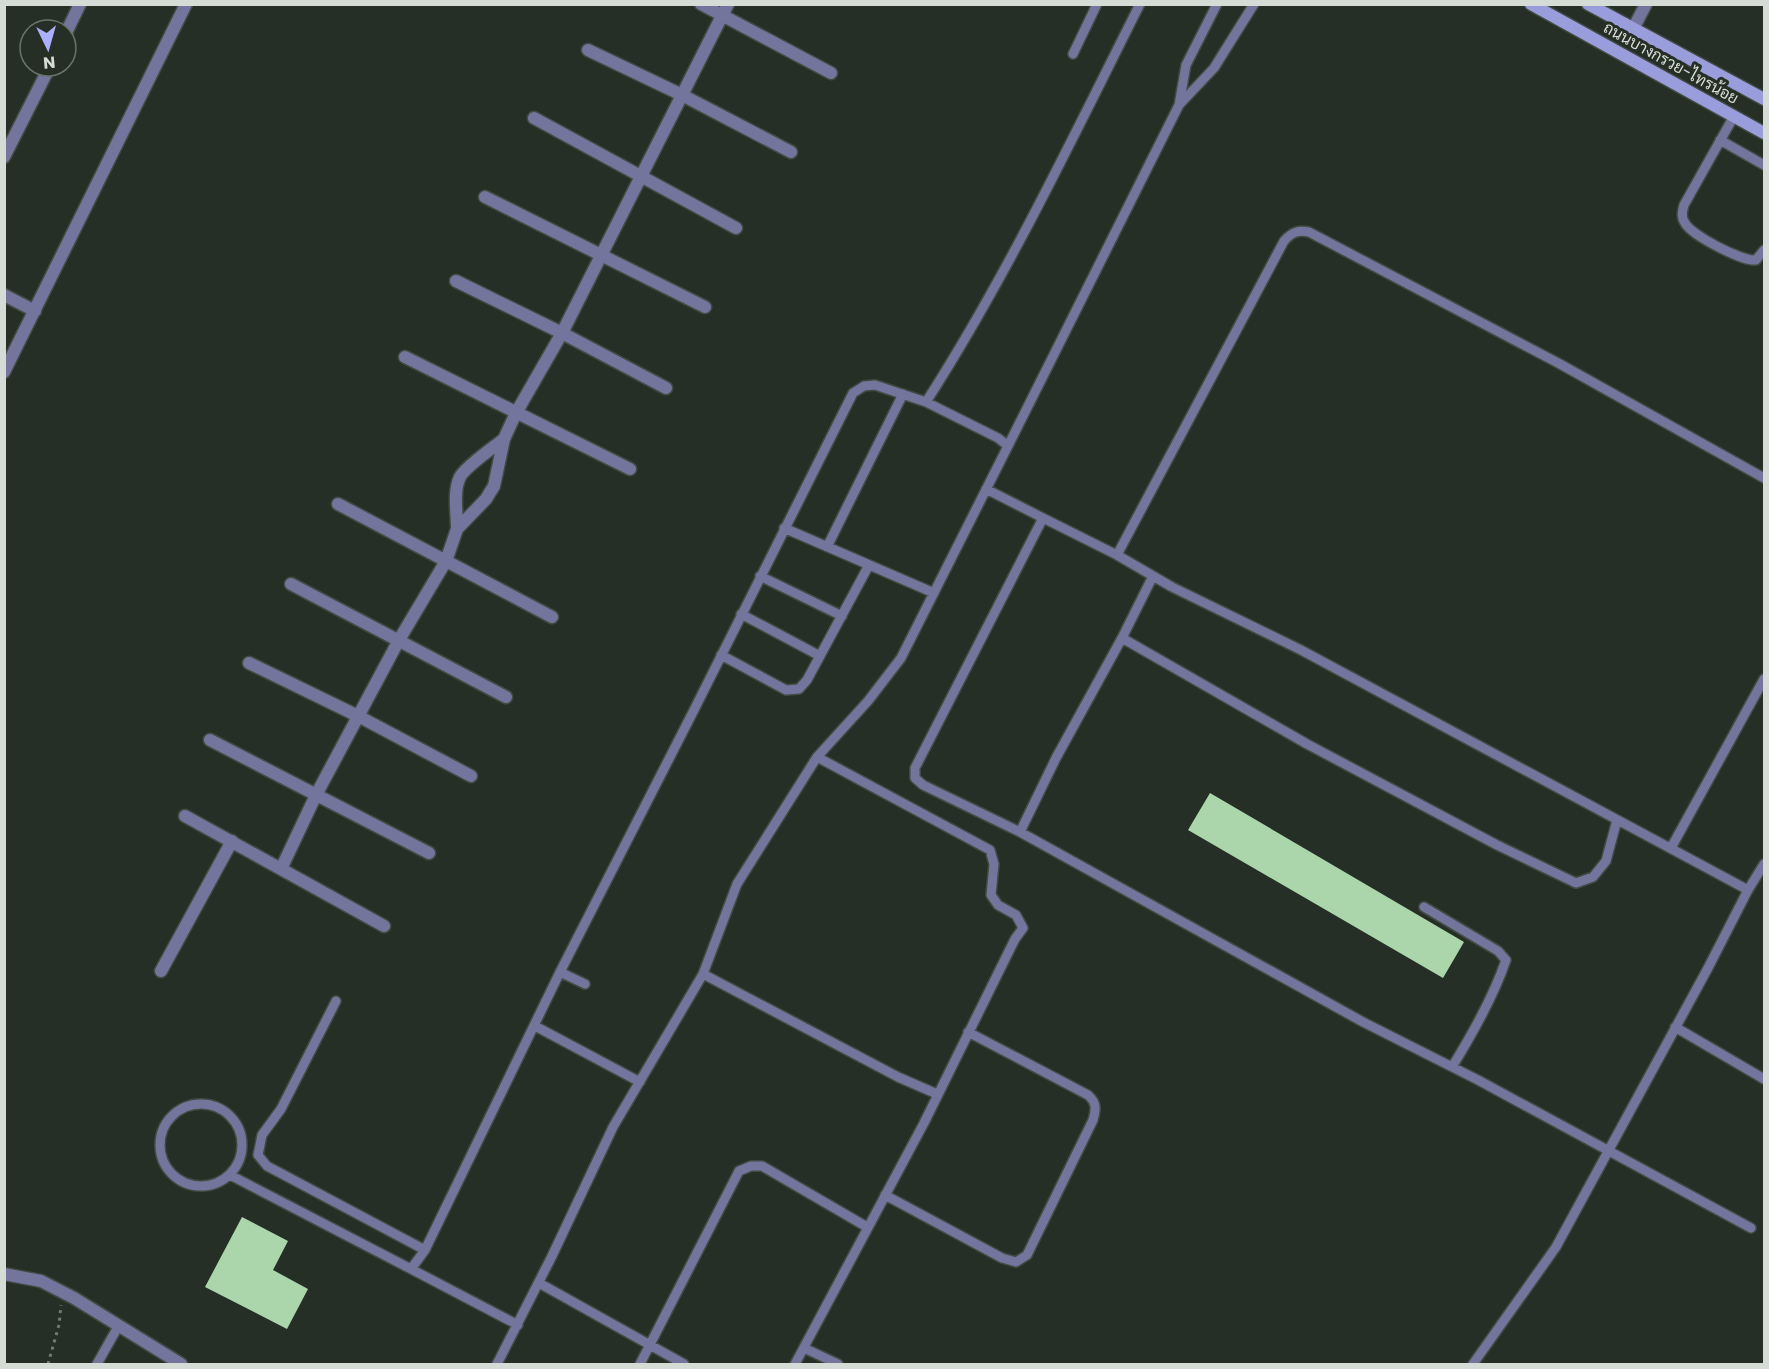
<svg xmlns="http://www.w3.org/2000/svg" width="1769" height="1369" font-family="Poppins,Sarabun,sans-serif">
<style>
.building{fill:#abd6ac}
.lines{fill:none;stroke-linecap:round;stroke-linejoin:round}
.lane-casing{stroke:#414b42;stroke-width:12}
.street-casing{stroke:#414b42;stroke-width:15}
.secondary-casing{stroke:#414b42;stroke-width:15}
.path{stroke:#717a72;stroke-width:3;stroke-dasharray:3 4.5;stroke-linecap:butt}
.lane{stroke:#73759c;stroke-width:9}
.street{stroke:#73759c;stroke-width:12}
.secondary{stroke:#9a9ddb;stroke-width:12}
.labels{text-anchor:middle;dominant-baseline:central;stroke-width:6;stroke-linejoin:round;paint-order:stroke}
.street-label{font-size:16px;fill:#d5dcd5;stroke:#252f26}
</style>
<rect width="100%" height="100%" fill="#252f26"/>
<path class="building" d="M1210 793 1464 942 1443 978 1188 830Z
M242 1217 288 1241 273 1270 308 1289 287 1329 205 1287Z"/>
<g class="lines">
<defs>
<path id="lane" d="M1073 54 1097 4
M1179 105 1186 65 1217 4
M1734 116 1684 205C1682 212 1681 217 1685 223 1691 235 1743 262 1756 260L1764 250
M1720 140 1764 165
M1008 446 1179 105 1214 68 1254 4
M986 489 1043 518
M784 528 934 593
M827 547 903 394
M1117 555 1043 518 915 768V778L923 785 1020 832 1363 1022 1478 1080 1751 1228
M760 576 842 616
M1153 576 1122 638 1307 744 1497 845 1576 883 1593 877 1606 861 1617 820
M741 614 820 656
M721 655 786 690 799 689 807 680 869 565
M1020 832 1056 758 1122 638
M1671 848 1764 679
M1748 890 1301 650 1172 587 1117 555 1284 241C1292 232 1298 230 1309 232L1560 364 1764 478
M1424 907 1498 951 1506 960C1493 998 1473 1033 1452 1067
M560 972 585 984
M703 974 898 1077 937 1094
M336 1001 281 1109 262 1135 258 1155 267 1166 425 1250
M535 1026 640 1082
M1675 1027 1764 1079
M160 1145a41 41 0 1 1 82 0a41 41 0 1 1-82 0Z
M230 1175 411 1269 425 1250 560 972 694 710 853 393 864 386 875 385 926 402C1007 276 1072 139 1140 4
M885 1195 1002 1258 1016 1262 1027 1255 1093 1120C1096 1109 1097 1103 1088 1095L968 1032
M411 1269 518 1325
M539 1283 684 1364
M804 1348 838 1364
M97 1364 119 1325
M497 1364 552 1256 613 1127 703 974 737 884 817 757 868 701 901 658 1008 446 998 438 926 402
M640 1364 739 1171 751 1166H762L867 1227
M795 1364 924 1123 1015 939 1023 928 1016 915 998 905 991 895 994 864 990 850 817 757
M1473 1364 1556 1247 1708 968 1748 890 1764 864"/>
<path id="street" d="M701 4 831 73
M1633 29 1646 4
M66 33 80 4
M588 50 682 95 791 152
M534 118 736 228
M4 157 50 66
M485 197 705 307
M456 281 562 333 666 388
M4 295 35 311
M405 357 630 469
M4 372 186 4
M338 504 552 617
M457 529C457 513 453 491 460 477 465 467 494 447 504 439
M291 584 506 697
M249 663 358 716 471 776
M210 740 429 853
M185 816 384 926
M281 869 316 795 399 640 446 561 457 529 486 499 494 486 504 439 516 413 562 333 728 4
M161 971 232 841
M4 1274 41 1281 74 1298 181 1364"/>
<path id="secondary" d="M1531 4 1764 133
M1588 4 1764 99"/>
</defs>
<use href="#lane" class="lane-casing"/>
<use href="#street" class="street-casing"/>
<use href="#secondary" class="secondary-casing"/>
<path class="path" d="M48 1364 59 1325 61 1305"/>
<use href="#lane" class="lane"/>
<use href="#street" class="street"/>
<use href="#secondary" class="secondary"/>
</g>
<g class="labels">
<g class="street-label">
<text transform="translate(1671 63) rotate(29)">ถนนบางกรวย-ไทรน้อย</text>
</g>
</g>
<rect width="1769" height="1369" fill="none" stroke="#d5dcd5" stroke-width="12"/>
<g transform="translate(48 48) rotate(175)"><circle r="28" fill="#252f26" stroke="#6b746c" stroke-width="1.5"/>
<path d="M0-4.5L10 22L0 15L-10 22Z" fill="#acaffb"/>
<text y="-9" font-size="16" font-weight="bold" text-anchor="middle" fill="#d5dcd5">N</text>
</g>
</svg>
